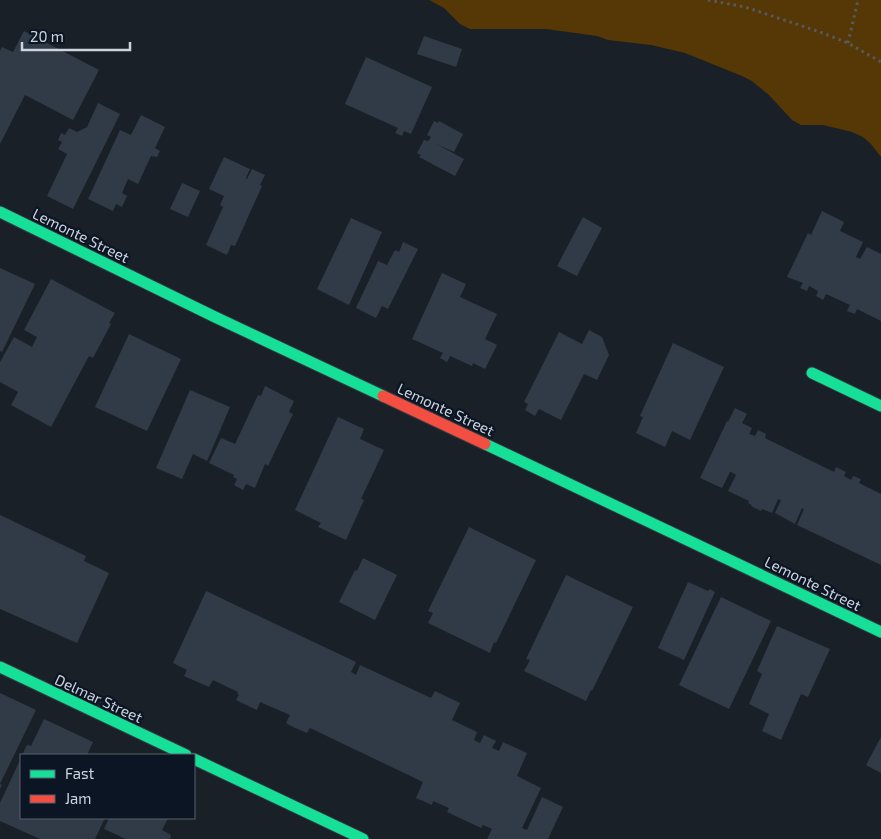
<svg xmlns="http://www.w3.org/2000/svg" width="881" height="839" font-family="'Exo 2',sans-serif">
<style>
.green{fill:#553805}
.building{fill:#313a47}
.lines{fill:none;stroke-linecap:round;stroke-linejoin:round}
.fast-casing{stroke:#363a41;stroke-width:13}
.jam-casing{stroke:#363a41;stroke-width:13}
.path{stroke:#565a5f;stroke-width:3;stroke-dasharray:2.5 4;stroke-linecap:butt}
.fast{stroke:#16e098;stroke-width:11}
.jam{stroke:#f24e42;stroke-width:11}
.labels{text-anchor:middle;dominant-baseline:central;stroke-width:4.5;stroke-linejoin:round;paint-order:stroke}
.street-label{font-size:15px;fill:#cdd4de;stroke:#0b1524}
</style>
<rect width="100%" height="100%" fill="#1a2027"/>
<path class="green" d="M429 0H881V157L871 144 863 137 852 132 823 125H801L792 120 769 95 752 81 742 76 685 53 651 45 608 40 597 36 546 29H470L460 24 444 8Z"/>
<path class="building" d="M24 31 99 70 73 120 25 95 0 144V51L2 47 13 52Z
M424 36 462 49 456 67 417 54Z
M366 57 432 87 411 134 404 131 402 136 395 133 398 128 345 104Z
M98 103 120 114 73 209 47 196 67 154 58 149 62 142 58 140 61 133 65 135 69 128 77 132 87 127Z
M141 115 165 127 155 148 160 151 157 157 151 156 138 184 128 179 122 193 127 196 122 207 116 204 113 211 88 199 120 130 131 135Z
M434 121 438 123 439 121 463 134 454 152 436 144 464 159 455 176 419 157 421 155 417 153 424 140 428 141 429 140 431 137 427 135Z
M224 157 250 169 246 178 247 179 252 169 265 175 260 185 262 186 235 246 231 245 227 255 206 245 223 207 220 205 224 196 209 189Z
M182 183 200 191 188 217 170 209Z
M822 211 844 222 840 231 863 242 856 257 860 259 867 247 881 254V321L857 309 855 314 847 311 850 305 826 294 823 300 816 296 818 291 809 286 807 291 800 288 803 283 787 277 808 233 811 235Z
M583 217 602 228 577 276 557 266Z
M351 218 382 232 349 305 317 289Z
M403 242 418 249 388 309 382 306 376 318 356 308 378 261 387 265 395 250 399 252Z
M0 268 35 284 2 352 0 351Z
M442 273 466 284 460 297 497 314 485 339 497 345 485 369 473 363 472 366 450 356 447 362 440 358 443 353 412 339Z
M51 279 115 313 109 323 111 324 93 358 89 356 51 427 11 405 18 392 0 382V362L14 337 32 347 37 337 24 330Z
M589 330 602 337 609 355 597 380 584 374 561 420 539 409 535 416 525 410 528 404 524 402 559 332 582 344Z
M129 334 181 359 147 431 95 407Z
M673 343 724 367 690 440 672 431 665 447 636 433 643 417 640 416Z
M265 386 294 401 289 412 293 414 268 466 265 464 255 488 246 484 243 490 234 485 237 479 233 477 234 475 209 463 221 438 235 444 258 395 261 396Z
M190 390 230 407 207 461 193 454 182 479 156 468Z
M735 408 747 414 742 423 752 428 749 434 755 436 758 430 766 434 765 438 834 472 836 467 846 472 844 476 851 480 853 476 861 479 859 483 881 494V565L797 525 804 509 802 508 795 524 775 513 781 500 778 499 772 513 762 509 761 511 751 506 752 505 748 503 749 501 728 491 736 475 731 472H730L722 488 700 478 727 421 728 422Z
M338 417 364 429 360 439 384 450 361 499 364 500 346 540 318 527 321 523 295 510Z
M0 515 86 556 84 561 109 573 77 643 0 609Z
M469 527 536 560 496 643 494 642 490 653 428 623 433 613 428 611Z
M363 558 397 575 375 620 339 602 355 570 357 571Z
M566 575 633 607 592 691 591 690 586 701 524 671 530 660 526 659Z
M688 582 708 591 710 589 715 592 684 660 658 648Z
M206 591 356 662 351 672 356 675 360 665 431 698 435 691 460 703 452 720 477 732 474 740 480 743 484 735 496 741 492 748 499 751 503 742 527 753 517 776 541 788 522 828 527 830 542 797 563 807 548 839H487L492 829 483 825 481 828 447 812 449 808 433 801 432 805 416 798 423 782 310 728 307 733 295 728 286 723 290 715 260 702 257 710 244 704 236 700 239 695 237 694 238 692 213 680 209 687 184 676 187 670 173 663Z
M721 597 771 621 729 709 679 685Z
M777 626 830 649 808 697 801 694 781 740 762 731 769 714 749 704 762 674 757 671Z
M0 693 36 710 0 784 2 785 0 789Z
M44 719 93 742 87 755H22L27 745 31 746Z
M881 737V773L866 765Z
M21 758V818H105L95 839H40L0 821V803Z
M109 818H168L162 830 171 835 170 839H126L104 829Z"/>
<g class="lines">
<defs>
<path id="fast" d="M0 212 215 317 383 396
M812 373 881 406
M485 444 881 632
M0 667 186 755
M194 759 363 839"/>
<path id="jam" d="M383 396 485 444"/>
</defs>
<use href="#fast" class="fast-casing"/>
<use href="#jam" class="jam-casing"/>
<path class="path" d="M708 0 745 7 820 32 848 43 881 62
M848 43 858 0"/>
<use href="#fast" class="fast"/>
<use href="#jam" class="jam"/>
</g>
<g class="labels">
<g class="street-label">
<text transform="translate(81 235) rotate(26)">Lemonte Street</text>
<text transform="translate(446 409) rotate(25)">Lemonte Street</text>
<text transform="translate(813 583) rotate(26)">Lemonte Street</text>
<text transform="translate(99 698) rotate(25)">Delmar Street</text>
</g>
</g>
<rect x="20" y="754" width="175" height="65" fill="#0b1524" stroke="#59616e"/>
<rect x="30" y="770" width="25" height="8" fill="#16e098" stroke="#59616e"/>
<text x="65" y="779" font-size="15" fill="#cdd4de">Fast</text>
<rect x="30" y="795" width="25" height="8" fill="#f24e42" stroke="#59616e"/>
<text x="65" y="804" font-size="15" fill="#cdd4de">Jam</text>
<path d="M22 42v8h108v-8" fill="none" stroke="#cdd4de" stroke-width="2.5"/>
<text x="30" y="42" font-size="15" fill="#cdd4de" stroke="#0b1524" stroke-width="4" paint-order="stroke">20 m</text>
</svg>
